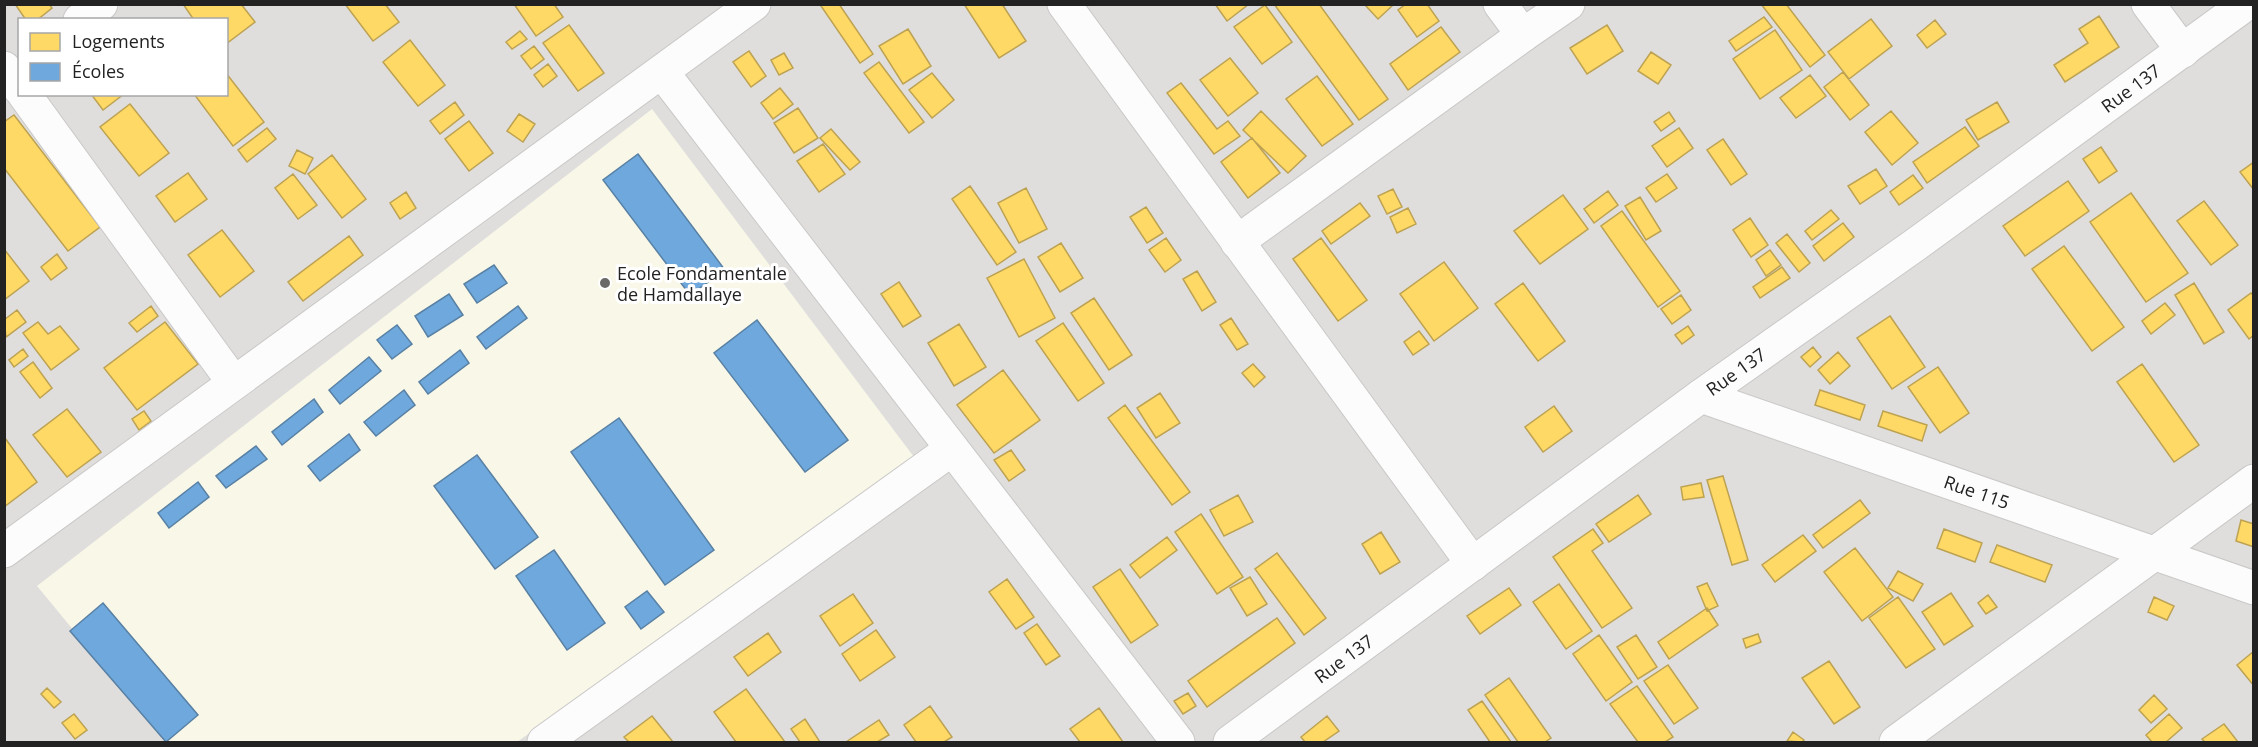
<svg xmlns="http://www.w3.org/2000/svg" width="2258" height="747" font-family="'Open Sans',sans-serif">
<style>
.residential{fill:#dfdedc;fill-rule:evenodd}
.education{fill:#f8f7e8}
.homes{fill:#ffd966;stroke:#bda252;stroke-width:1.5}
.schools{fill:#6fa8dc;stroke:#5880a4;stroke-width:1.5}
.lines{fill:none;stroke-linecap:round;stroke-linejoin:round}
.minor-casing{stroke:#c9c8c7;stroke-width:35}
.minor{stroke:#fdfcfc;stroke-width:33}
.poi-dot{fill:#6a6968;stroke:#fff;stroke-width:2}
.labels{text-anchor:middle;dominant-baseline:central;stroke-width:6;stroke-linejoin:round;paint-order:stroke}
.street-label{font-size:18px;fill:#222;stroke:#fff}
.poi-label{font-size:18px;fill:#222;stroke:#fff;text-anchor:start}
</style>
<rect width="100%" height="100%" fill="#f0eeeb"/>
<path class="residential" d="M5 5H2253V742H5ZM20 20H226V94H20Z"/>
<path class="education" d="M652 109 914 457 517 742H166L37 586Z"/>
<path class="homes" d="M15 4H49L52 8 37 20H26Z
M183 4H241L255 22 226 44V20H194Z
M345 4H385L399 22 373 41Z
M514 4H554L563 17 536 36Z
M824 4H839L873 54 860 63 821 6Z
M964 4H1002L1026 41 999 58Z
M1215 4H1249L1227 21Z
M1274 4H1319L1388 99 1359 120Z
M1368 4H1390L1392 6 1378 19 1366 6Z
M1406 4H1427L1439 21 1417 37 1398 10Z
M1761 4H1786L1825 55 1810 67Z
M1265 5 1292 42 1262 64 1234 27Z
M2099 16 2119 47 2065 82 2054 65 2088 43 2079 29Z
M1764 17 1772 27 1736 51 1729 41Z
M1871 19 1892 46 1849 79 1828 52Z
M1935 20 1946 34 1927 48 1917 35Z
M569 25 604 73 578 91 543 43Z
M1607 25 1623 51 1587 74 1570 48Z
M1441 27 1460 52 1408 90 1390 64Z
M908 29 931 66 903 84 879 46Z
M1775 30 1802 70 1760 99 1733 59Z
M520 31 527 39 512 49 506 42Z
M410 40 445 85 418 106 383 62Z
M534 46 544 59 531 69 521 56Z
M749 51 766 76 751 87 733 62Z
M1651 52 1671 65 1658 84 1638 71Z
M784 53 793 68 779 75 771 60Z
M1230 58 1258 93 1228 116 1200 80Z
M879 62 924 122 909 133 864 73Z
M548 64 557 76 543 87 534 75Z
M1843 72 1869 105 1850 120 1824 87Z
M226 73 264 122 233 146 194 94H226Z
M932 73 954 100 932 118 909 90Z
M1810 75 1826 96 1796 118 1780 98Z
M1317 76 1353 124 1322 146 1286 99Z
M1181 83 1217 129 1228 121 1240 136 1214 154 1167 93Z
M780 88 793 104 773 119 761 103Z
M91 94H124L103 110Z
M455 102 464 115 440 134 430 121Z
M1997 102 2009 122 1978 140 1966 120Z
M130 104 169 153 139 176 100 127Z
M798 108 818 138 794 153 774 123Z
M1261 111 1306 156 1288 173 1243 130Z
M1891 111 1918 143 1892 165 1865 132Z
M1669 112 1675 121 1661 131 1654 122Z
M519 114 535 124 523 142 507 131Z
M14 115 100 227 68 251 4 168V122Z
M469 121 493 153 469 171 445 139Z
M1965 127 1979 146 1927 183 1913 162Z
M267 128 276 139 247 162 238 150Z
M1679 128 1693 148 1667 167 1652 146Z
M831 129 860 162 850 170 820 138Z
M1252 138 1280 173 1248 198 1221 162Z
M1723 139 1747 174 1731 185 1707 150Z
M823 144 845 174 819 192 797 161Z
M2101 147 2117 171 2099 183 2083 159Z
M297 150 313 158 305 174 289 166Z
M332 155 366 199 342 218 308 174Z
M2254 162V190L2240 172Z
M1876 169 1887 186 1860 204 1848 186Z
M188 173 207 199 175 222 156 196Z
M293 174 317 205 298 219 275 188Z
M1667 174 1677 188 1656 202 1646 188Z
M1913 175 1923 188 1899 205 1890 192Z
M2068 181 2089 211 2025 256 2003 226Z
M970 186 1016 252 997 265 952 199Z
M1026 188 1047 229 1019 243 998 203Z
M1393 189 1402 207 1387 214 1378 196Z
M1608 191 1618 205 1594 223 1584 209Z
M406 192 416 208 400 219 390 203Z
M2131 193 2188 273 2146 302 2090 222Z
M1563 195 1588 229 1540 264 1514 231Z
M1640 197 1661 231 1646 240 1625 206Z
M2204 201 2238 245 2211 265 2177 221Z
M1360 203 1370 216 1331 244 1322 231Z
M1146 207 1163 233 1147 243 1130 217Z
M1408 208 1416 224 1397 233 1390 217Z
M1831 210 1839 219 1812 240 1805 231Z
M1622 211 1680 291 1658 307 1601 226Z
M1750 218 1768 245 1751 257 1733 230Z
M1843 223 1854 237 1824 261 1813 246Z
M222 230 254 271 220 297 188 255Z
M1787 234 1810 263 1799 272 1776 243Z
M349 236 363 255 303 301 288 282Z
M1166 238 1181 260 1165 272 1149 250Z
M1321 238 1367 300 1338 321 1293 259Z
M1061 243 1083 278 1060 292 1038 257Z
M2064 246 2124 327 2092 351 2032 269Z
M4 249 29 281 4 300Z
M1770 250 1781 265 1766 276 1756 260Z
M57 254 67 268 51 280 41 267Z
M1024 259 1055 318 1019 337 987 278Z
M1444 262 1478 308 1434 341 1400 294Z
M1782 267 1790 278 1760 298 1753 287Z
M1197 271 1216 302 1202 311 1183 279Z
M899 282 921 316 903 327 881 294Z
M1523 283 1565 341 1538 361 1495 304Z
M2194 283 2224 332 2204 344 2175 295Z
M2251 293 2254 296V335L2249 339 2228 310Z
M1681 295 1691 310 1672 324 1661 309Z
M1094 298 1132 355 1109 370 1071 313Z
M2165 303 2175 315 2151 334 2142 321Z
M151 306 158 316 137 332 129 323Z
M17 310 26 322 6 337 4 320Z
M1890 316 1925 367 1892 389 1857 338Z
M1231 318 1248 344 1237 350 1220 325Z
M38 322 48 334 60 326 79 349 51 370 23 333Z
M165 322 198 364 137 410 104 368Z
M1063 323 1104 383 1078 401 1036 341Z
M959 324 986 367 954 386 928 343Z
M1688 326 1694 335 1682 344 1675 335Z
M1419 331 1429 344 1413 355 1404 342Z
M1813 347 1821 357 1810 367 1801 357Z
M23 349 28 356 14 367 9 360Z
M1838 352 1850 366 1830 384 1818 370Z
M33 362 52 388 40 398 20 372Z
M1253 364 1265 377 1254 387 1242 373Z
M2142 364 2199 445 2174 462 2117 382Z
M1938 367 1969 413 1940 433 1908 387Z
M1003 370 1040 420 994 453 957 405Z
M1820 390 1865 405 1860 420 1815 405Z
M1160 393 1180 423 1156 438 1137 408Z
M1125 405 1190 492 1172 505 1108 418Z
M1554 406 1572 431 1543 452 1525 427Z
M67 409 101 452 67 477 33 435Z
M144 411 151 421 139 430 132 419Z
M1883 411 1927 425 1922 441 1878 426Z
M5 438 37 482 4 507V438Z
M1011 450 1025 470 1009 481 994 460Z
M1723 476 1748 560 1732 565 1707 480Z
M1701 483 1704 497 1683 500 1681 487Z
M1238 495 1253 522 1224 536 1210 510Z
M1638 495 1651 514 1609 542 1596 524Z
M1860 500 1870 513 1823 548 1813 535Z
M1201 514 1243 577 1217 594 1175 532Z
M2241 520 2254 524V547L2236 541Z
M1593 529 1603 543 1592 551 1632 608 1602 628 1553 557Z
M1944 529 1982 543 1975 562 1937 548Z
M1381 532 1400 562 1380 574 1362 544Z
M1803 535 1816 551 1775 582 1762 565Z
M1167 537 1177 550 1140 578 1130 565Z
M1997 545 2052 565 2045 582 1990 562Z
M1855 548 1893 597 1862 621 1824 572Z
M1277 553 1326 618 1304 635 1255 569Z
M1120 569 1158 625 1131 643 1093 587Z
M1898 571 1923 584 1913 601 1888 588Z
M1250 577 1267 604 1247 616 1230 588Z
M1007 579 1034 617 1016 629 989 592Z
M1707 583 1718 606 1707 611 1697 587Z
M1559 584 1592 631 1566 649 1533 602Z
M1509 588 1521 605 1480 634 1467 616Z
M1951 593 1973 626 1944 645 1922 612Z
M853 594 873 623 840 646 820 616Z
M1988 595 1997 607 1986 614 1978 603Z
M1898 597 1935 649 1906 668 1869 618Z
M2154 597 2174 606 2167 620 2148 612Z
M1707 608 1718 625 1669 659 1658 642Z
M1277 618 1295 643 1207 707 1188 681Z
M1037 624 1060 656 1046 665 1024 633Z
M876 630 895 657 860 681 842 654Z
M768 633 781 652 748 676 734 657Z
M1758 634 1761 642 1746 648 1743 639Z
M1599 635 1632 682 1606 701 1573 654Z
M1636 635 1657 667 1638 679 1617 647Z
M2254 651V686L2237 665Z
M1829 661 1860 707 1834 724 1802 678Z
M1668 665 1698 708 1674 724 1644 681Z
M1509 678 1551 738 1545 742H1518L1485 695Z
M1637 686 1673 737 1665 742H1638L1610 704Z
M47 688 61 702 54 708 41 694Z
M746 689 785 742H736L714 712Z
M1188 693 1196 706 1183 714 1174 701Z
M2154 695 2167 709 2151 723 2139 710Z
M1482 701 1511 742H1490L1468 710Z
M930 706 952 737 944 742H916L904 725Z
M1099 708 1123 742H1080L1070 729Z
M74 714 87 730 75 739 62 723Z
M2169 714 2182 728 2166 742H2152L2146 735Z
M652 716 673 742H629L624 737Z
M1327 716 1339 731 1323 742H1305L1301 737Z
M805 719 820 742H800L791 729Z
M879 720 889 735 877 742H846Z
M2224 724 2238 742H2205L2202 739Z
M1793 732 1804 740 1802 742 1787 741Z"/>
<path class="schools" d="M638 154 725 270 690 295 603 180Z
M494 265 507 283 477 303 464 284Z
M449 294 463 315 428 337 415 316Z
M518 306 527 318 486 349 477 337Z
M757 320 848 440 805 472 714 353Z
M397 325 412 344 392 359 377 340Z
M460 350 469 363 428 394 419 382Z
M369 357 381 371 340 404 329 390Z
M404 390 415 405 376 436 364 422Z
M314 399 323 412 282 445 272 432Z
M619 418 714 550 665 585 571 452Z
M349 434 360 450 320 481 308 466Z
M256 446 267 459 226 488 216 476Z
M477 455 538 537 495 569 434 486Z
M198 482 209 497 169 528 158 513Z
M554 550 605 623 567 650 516 576Z
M647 591 664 612 641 629 625 607Z
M103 603 198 715 166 742 70 631Z"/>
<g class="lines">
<defs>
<g id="minor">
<path d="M1064 4 1473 564"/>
<path d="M1500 4 1523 35"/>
<path d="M2148 4 2183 51"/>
<path d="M80 20 101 4"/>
<path d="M4 68 20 89"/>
<path d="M662 72 1178 742"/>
<path d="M24 94 234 383"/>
<path d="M1237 242 1523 35 1568 4"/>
<path id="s1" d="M1701 396 2254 588"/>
<path d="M4 551 754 4"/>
<path d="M544 742 952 449"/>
<path id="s2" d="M1230 742 1701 396 1915 245 2246 4"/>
<path d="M1896 742 2254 481"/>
</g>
</defs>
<use href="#minor" class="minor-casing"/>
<use href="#minor" class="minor"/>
</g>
<circle class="poi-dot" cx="605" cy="283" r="6"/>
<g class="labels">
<g class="street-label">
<text stroke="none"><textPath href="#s2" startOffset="1113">Rue 137</textPath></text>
<text stroke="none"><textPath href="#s2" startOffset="627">Rue 137</textPath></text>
<text stroke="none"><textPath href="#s1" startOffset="292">Rue 115</textPath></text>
<text stroke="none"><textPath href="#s2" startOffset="141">Rue 137</textPath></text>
</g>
<g class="poi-label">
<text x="617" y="273">Ecole Fondamentale<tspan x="617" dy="21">de Hamdallaye</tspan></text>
</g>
</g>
<rect width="2258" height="747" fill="none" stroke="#222222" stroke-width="12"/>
<rect x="18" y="18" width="210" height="78" fill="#ffffff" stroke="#a7a7a7" stroke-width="1.5"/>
<rect x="30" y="33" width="30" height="18" fill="#ffd966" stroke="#a7a7a7" stroke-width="1.5"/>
<text x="72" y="48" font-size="18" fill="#222222">Logements</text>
<rect x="30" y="63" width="30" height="18" fill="#6fa8dc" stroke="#a7a7a7" stroke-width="1.5"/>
<text x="72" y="78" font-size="18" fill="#222222">Écoles</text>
</svg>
